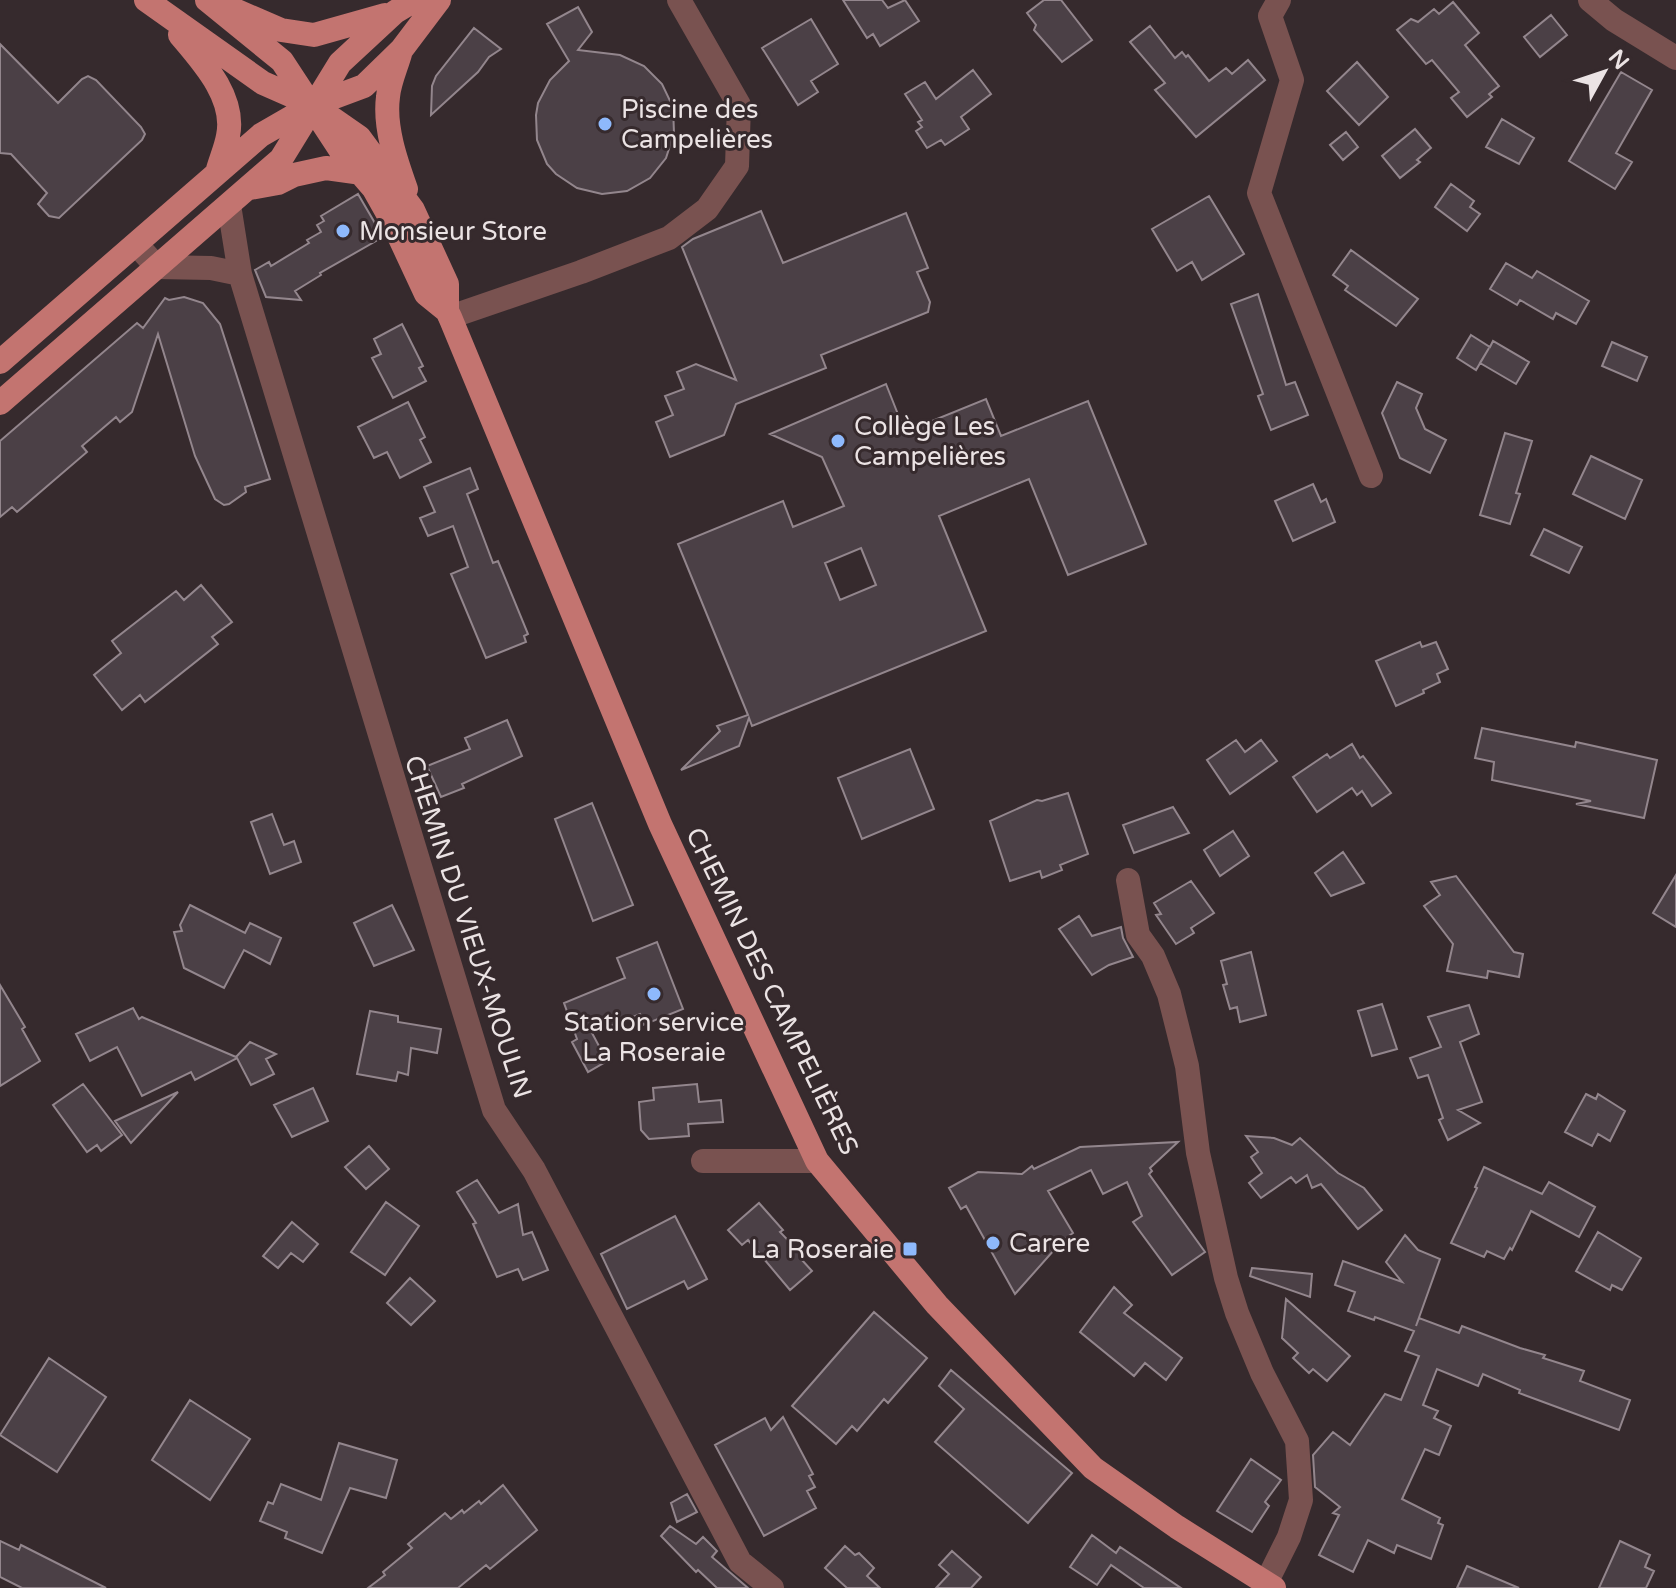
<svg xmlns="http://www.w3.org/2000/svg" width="1676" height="1588" font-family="'Varela Round',sans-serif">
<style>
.building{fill:#4b4046;stroke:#93868d;stroke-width:2;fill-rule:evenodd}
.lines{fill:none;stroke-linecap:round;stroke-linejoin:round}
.minor{stroke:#795250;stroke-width:24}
.major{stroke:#c37470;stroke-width:24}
.poi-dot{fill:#8eb9fc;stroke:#362a2d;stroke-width:3}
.labels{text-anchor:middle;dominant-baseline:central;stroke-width:6;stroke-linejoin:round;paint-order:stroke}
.poi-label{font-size:26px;fill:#ebe3e4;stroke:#362a2d;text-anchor:start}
.street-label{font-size:26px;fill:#ebe3e4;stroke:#362a2d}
</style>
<rect width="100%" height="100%" fill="#362a2d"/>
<path class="building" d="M843 0H882L888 8 905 0 919 21 880 46 873 34 867 38Z
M1044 0H1061L1092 40 1062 62 1034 30 1036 25 1027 13Z
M1453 2 1479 33 1465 45 1499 86 1489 94 1492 97 1467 117 1451 98 1459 92 1432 60 1426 64 1397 30 1411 19 1418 22 1434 9 1439 14Z
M578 7 592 32 578 50 620 55 644 66 662 84 673 107 674 133 666 158 650 178 627 191 602 194 577 188 556 174 547 164 537 140 536 115 538 103 550 80 569 61 547 24Z
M1551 15 1567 35 1540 57 1524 37Z
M811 19 838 64 811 81 818 92 798 105 762 48Z
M1150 26 1175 58 1182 52 1186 57 1188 55 1209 81 1226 68 1232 74 1248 60 1265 80 1196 137 1155 90 1165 83 1130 42Z
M474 28 501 49 489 57 478 72 431 115 432 86 436 76Z
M0 44 58 103 82 79 88 76 96 80 141 127 145 134 142 140 59 218 49 216 38 204 47 193 11 154 0 153Z
M1357 62 1388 97 1359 125 1327 91Z
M973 70 991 94 961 117 969 129 945 145 941 140 927 148 916 131 922 127 918 122 922 120 905 94 925 82 936 99Z
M1621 72 1652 90 1616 153 1632 162 1615 189 1569 161Z
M1502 119 1534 138 1519 164 1486 147Z
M1415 129 1431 148 1417 160 1420 162 1400 178 1382 156Z
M1346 132 1358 147 1343 160 1330 145Z
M1451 184 1474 201 1470 207 1480 214 1467 231 1435 207Z
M358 194 383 237 320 273 321 275 295 291 301 300 266 297 255 270 269 262 271 266 309 243 307 240 321 232 317 225 324 221 321 216Z
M1209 196 1244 254 1202 280 1192 262 1177 271 1152 229Z
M761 211 783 263 906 213 928 268 917 272 930 302 928 312 821 355 826 368 736 404 724 435 670 457 656 422 673 415 665 396 684 389 677 372 696 364 736 380 682 247 693 239Z
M1351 250 1418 299 1396 326 1345 290 1348 286 1333 275Z
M1506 263 1532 278 1537 271 1589 301 1576 324 1556 313 1553 319 1520 300 1517 305 1490 289Z
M1258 294 1286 385 1295 382 1308 415 1271 430 1258 396 1263 394 1231 304Z
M184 297 203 303 220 324 270 479 245 487 246 492 229 504 224 505 215 499 195 456 158 334 132 412 120 422 116 417 82 446 87 452 17 512 12 507 0 517V441L137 323 143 328 165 298 169 300Z
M402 324 423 366 419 368 426 381 393 398 372 358 381 354 374 339Z
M1471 335 1490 347 1493 341 1529 362 1516 384 1480 363 1489 348 1476 370 1457 358Z
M1612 342 1647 357 1637 381 1602 366Z
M1397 382 1422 394 1416 408 1425 429 1446 440 1430 473 1400 458 1382 413Z
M886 384 905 432 986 399 1001 436 1088 401 1146 544 1068 575 1029 479 939 516 986 631 752 726 749 718 739 746 681 770 720 731 717 726 748 715 678 544 783 501 793 527 844 506 822 457 770 434ZM861 548 876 585 840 600 825 563Z
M408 402 425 437 420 440 431 462 400 478 387 452 374 458 358 427Z
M1505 433 1532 441 1516 493 1520 494 1510 524 1480 515Z
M1591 456 1642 480 1625 519 1573 494Z
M470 468 478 489 467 494 493 563 498 561 528 634 524 636 526 642 486 658 451 574 468 567 453 526 428 536 420 518 435 512 424 487Z
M1313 484 1321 502 1326 499 1335 522 1293 541 1275 501Z
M1544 529 1582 547 1569 573 1531 555Z
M201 585 232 622 212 637 218 644 145 702 140 695 122 710 94 675 121 653 112 641 176 591 184 600Z
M1420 642 1422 647 1436 642 1448 669 1437 674 1440 682 1423 690 1424 693 1396 706 1376 661Z
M507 720 522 756 462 784 464 788 441 797 427 766 470 749 465 738Z
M1482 728 1575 747 1576 742 1657 760 1644 818 1576 804 1591 801 1492 780 1494 762 1475 758Z
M1236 740 1245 752 1261 740 1277 761 1230 794 1207 760Z
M1352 744 1360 758 1363 756 1391 793 1372 806 1362 791 1357 795 1352 788 1317 812 1293 777 1327 754 1330 758Z
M910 749 934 809 862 839 838 778Z
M1068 793 1088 854 1060 865 1062 870 1042 878 1040 871 1010 881 990 821 1037 800 1042 801Z
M592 803 633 905 593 921 555 819Z
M1173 807 1189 833 1134 853 1123 825Z
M272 814 284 845 294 841 301 862 270 874 251 822Z
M1233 831 1249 856 1220 876 1204 850Z
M1343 852 1364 883 1331 896 1315 873Z
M1676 875V927L1653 913Z
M1456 876 1514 952 1523 954 1519 977 1488 971 1487 978 1447 971 1453 944 1424 906 1440 895 1431 882Z
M1191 881 1214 913 1191 928 1194 933 1176 944 1156 915 1161 914 1154 903Z
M190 905 245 933 250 923 281 938 270 964 244 950 224 988 184 968 174 932 182 931 180 925Z
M392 905 414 950 374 966 354 923Z
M1079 916 1092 936 1121 927 1123 938 1133 957 1109 965 1092 975 1059 929Z
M657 942 683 1009 643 1025 640 1014 592 1033 607 1061 588 1072 572 1042 577 1039 564 1003 625 978 617 958Z
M1251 952 1266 1015 1240 1022 1237 1007 1230 1009 1223 985 1227 984 1221 961Z
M0 985 25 1027 22 1029 40 1061 0 1086Z
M1382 1004 1397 1049 1372 1056 1358 1011Z
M1469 1005 1479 1034 1460 1042 1482 1102 1458 1110 1480 1123 1448 1140 1439 1120 1443 1118 1428 1075 1418 1078 1410 1058 1441 1047 1428 1017Z
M133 1008 139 1019 142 1017 236 1057 250 1042 276 1054 266 1059 274 1074 251 1085 237 1058 195 1080 191 1072 142 1096 117 1047 90 1061 76 1034Z
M370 1011 398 1016V1022L441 1029 437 1053 411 1048 408 1075 398 1072 396 1081 357 1074Z
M83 1084 122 1135 101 1151 97 1145 87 1152 53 1105Z
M697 1084 699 1102 721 1100 723 1122 688 1124 689 1136 649 1139 641 1130 639 1102 654 1100 653 1088Z
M313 1088 328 1121 292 1137 274 1105Z
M178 1092 131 1143 115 1121Z
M1586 1094 1596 1099 1598 1094 1625 1111 1610 1141 1598 1134 1592 1146 1565 1132Z
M1246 1136 1274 1138 1292 1145 1300 1138 1338 1173 1364 1188 1382 1210 1358 1229 1321 1184 1312 1188 1307 1175 1296 1183 1291 1177 1261 1198 1249 1183 1262 1173 1251 1157 1258 1152Z
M1178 1142 1150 1168 1152 1171 1149 1174 1205 1252 1172 1275 1133 1222 1142 1216 1127 1182 1103 1194 1091 1170 1048 1191 1073 1233 1056 1245 1055 1249 1015 1294 966 1206 961 1209 949 1188 978 1172 1022 1174 1032 1166 1034 1169 1080 1147Z
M369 1146 389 1169 366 1189 345 1167Z
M1484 1167 1542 1194 1549 1182 1595 1207 1579 1237 1531 1211 1512 1250 1510 1248 1504 1259 1487 1251 1484 1257 1451 1243 1477 1188 1475 1187Z
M477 1180 499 1213 518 1204 523 1235 532 1232 548 1270 523 1280 518 1269 497 1277 473 1224 476 1223 457 1192Z
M386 1202 419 1226 385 1275 351 1252Z
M759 1203 783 1230 780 1232 802 1255 801 1259 812 1271 790 1290 748 1240 742 1245 728 1230Z
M675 1216 707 1279 688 1289 684 1281 627 1309 601 1254Z
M292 1222 318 1244 303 1262 291 1253 278 1268 263 1256Z
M1598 1232 1641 1258 1622 1290 1612 1285 1610 1290 1576 1271Z
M1405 1235 1418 1250 1440 1259 1416 1326 1419 1318 1459 1333 1462 1326 1520 1348 1545 1355 1543 1358 1584 1371 1580 1381 1630 1400 1619 1430 1519 1393 1520 1390 1483 1374 1478 1386 1437 1369 1423 1405 1438 1411 1434 1418 1451 1426 1439 1455 1425 1449 1402 1499 1440 1518 1438 1523 1443 1525 1431 1559 1397 1545 1394 1553 1368 1540 1353 1572 1319 1555 1339 1515 1333 1513 1340 1507 1315 1487 1313 1455 1333 1432 1350 1445 1385 1394 1401 1400 1419 1356 1405 1351 1414 1331 1375 1317 1374 1320 1348 1311 1355 1292 1335 1285 1343 1261 1402 1282 1386 1262Z
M1252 1268 1312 1274 1310 1297 1250 1276Z
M410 1278 435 1301 411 1325 387 1303Z
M1114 1287 1132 1305 1124 1313 1182 1358 1166 1380 1145 1363 1134 1376 1080 1332Z
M1286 1299 1350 1356 1327 1381 1313 1369 1309 1373 1293 1358 1298 1353 1282 1338Z
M874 1312 927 1358 888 1403 884 1399 857 1431 852 1426 836 1444 792 1406Z
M49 1358 106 1397 57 1472 0 1435Z
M951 1370 1072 1473 1028 1523 935 1442 964 1409 939 1386Z
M190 1400 250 1439 210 1500 152 1460Z
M783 1417 813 1474 809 1476 815 1487 807 1491 816 1508 764 1536 715 1445 765 1418 771 1430Z
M339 1443 397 1460 386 1498 350 1488 322 1553 285 1538 287 1532 260 1521 268 1502 273 1504 281 1484 321 1500Z
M1251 1459 1281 1480 1265 1502 1269 1506 1252 1532 1217 1511Z
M503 1485 537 1530 490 1569 486 1565 458 1588H368L385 1575 383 1572 412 1548 408 1544 445 1513 451 1519 462 1510 464 1513 479 1501 481 1504Z
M687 1494 697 1512 677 1522 671 1503Z
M670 1526 696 1544 703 1537 717 1551 712 1557 748 1588H717L698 1570 696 1572 661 1536Z
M1092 1535 1116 1553 1120 1547 1181 1588H1144L1111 1565 1097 1585 1070 1567Z
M0 1541 19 1550 21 1545 106 1588H22L0 1577Z
M1620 1541 1650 1555 1645 1567 1654 1571 1646 1588H1599Z
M845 1546 855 1555 859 1553 874 1568 867 1576 880 1588H847L825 1568Z
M952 1551 981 1577 971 1588H936L949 1574 939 1565Z
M1467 1566 1519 1588H1457Z"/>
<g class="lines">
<path class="minor" d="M1279 0 1270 16 1292 80 1259 193 1371 476
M1590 0 1614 20 1676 58
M229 205 240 274 494 1110 534 1170 740 1562 772 1588
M137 245 157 267 211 268 240 274
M450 317 581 272 669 238 707 209 737 166 739 105 679 0
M1128 880 1138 935 1153 956 1169 994 1187 1066 1198 1153 1226 1278 1237 1313 1262 1373 1297 1441 1301 1500 1289 1537 1266 1583
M703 1161H817"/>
<path class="major" d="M146 0 263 83 313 105 359 137 413 210 447 284V311L450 317 660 824 817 1161 937 1305 1093 1468 1177 1527 1274 1588
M207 0 282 61 341 151 374 189 392 221 426 294 447 311
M230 8 281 30 314 35 385 15
M180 35C203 62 236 98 228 136 226 148 220 161 217 173
M400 54C396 68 389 83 388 97 384 127 396 161 406 189
M250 188 278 183 294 175 326 168 362 173
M0 362 261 135 313 105 364 86 402 49 439 0
M0 403 281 159 340 63 395 12 415 0"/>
</g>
<g class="poi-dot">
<circle cx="605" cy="124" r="8"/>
<circle cx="343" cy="231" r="8"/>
<circle cx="838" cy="441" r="8"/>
<circle cx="654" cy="994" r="8"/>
<circle cx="993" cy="1243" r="8"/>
<rect x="902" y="1241" width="16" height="16" rx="4"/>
</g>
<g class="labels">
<g class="poi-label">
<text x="621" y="109">Piscine des<tspan x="621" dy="30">Campelières</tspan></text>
<text x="359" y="231">Monsieur Store</text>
<text x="854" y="426">Collège Les<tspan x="854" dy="30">Campelières</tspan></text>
<text x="654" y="1022" text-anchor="middle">Station service<tspan x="654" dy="30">La Roseraie</tspan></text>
<text x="1009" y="1243">Carere</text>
<text x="894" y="1249" text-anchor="end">La Roseraie</text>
</g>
<g class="street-label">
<text transform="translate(468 927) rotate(72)">CHEMIN DU VIEUX-MOULIN</text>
<text transform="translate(772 991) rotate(64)">CHEMIN DES CAMPELIÈRES</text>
</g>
</g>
<g transform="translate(1604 72) rotate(50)" stroke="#362a2d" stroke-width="6" paint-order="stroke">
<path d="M0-6L14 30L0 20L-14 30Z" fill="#ebe3e4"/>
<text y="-12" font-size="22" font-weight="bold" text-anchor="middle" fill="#ebe3e4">N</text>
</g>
</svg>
